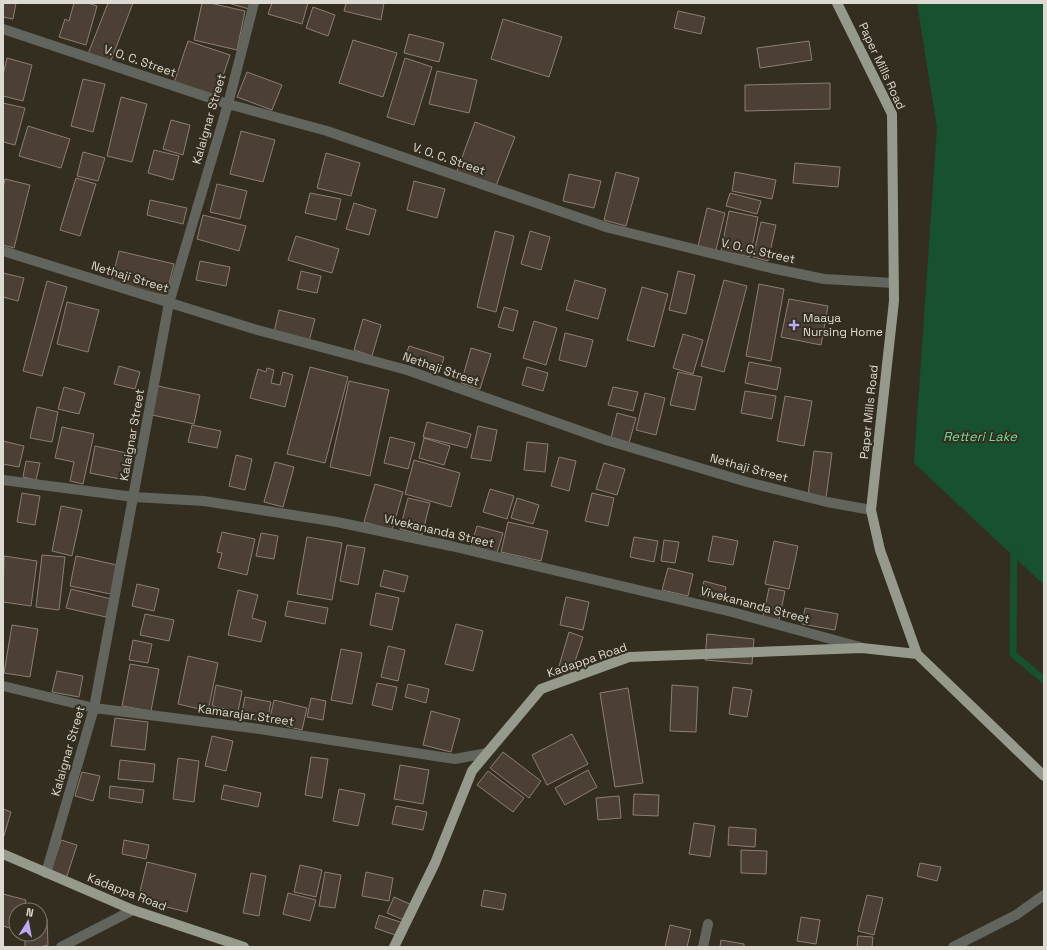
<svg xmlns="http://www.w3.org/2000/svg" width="1047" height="950" font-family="'Space Grotesk',sans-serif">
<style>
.water{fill:#185130}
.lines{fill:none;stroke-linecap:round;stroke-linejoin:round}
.stream{stroke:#185130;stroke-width:7}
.building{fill:#4c3f35;stroke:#8d7e73}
.minor{stroke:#62655e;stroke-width:10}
.major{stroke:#959a8c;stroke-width:10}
.poi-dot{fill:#bbaaf6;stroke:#332e20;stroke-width:1.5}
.labels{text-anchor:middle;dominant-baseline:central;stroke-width:4;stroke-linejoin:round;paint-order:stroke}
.street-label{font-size:12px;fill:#dddad1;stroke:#332e20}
.poi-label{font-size:12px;fill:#dddad1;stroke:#332e20;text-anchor:start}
.water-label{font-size:13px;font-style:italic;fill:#74d899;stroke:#332e20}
</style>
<rect width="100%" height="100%" fill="#332e20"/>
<path class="water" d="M917 3H1044V585L914 463 937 128Z"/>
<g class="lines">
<path class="stream" d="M1014 547 1013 654 1044 680"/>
</g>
<path class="building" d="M3 3H16L13 19 3 17Z
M74 3H88L97 6 86 45 59 37 65 19 69 21Z
M108 3H133L110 63 88 54Z
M202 3H210L245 11 237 50 194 40Z
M228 3H251L249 9Z
M272 3H308L302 24 268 14Z
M346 3H384L381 20 344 11Z
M313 7 335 15 328 36 306 28Z
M678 11 705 17 701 34 674 28Z
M503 19 562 37 549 77 491 59Z
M409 34 444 43 439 62 404 53Z
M353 40 397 53 383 97 339 83Z
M188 41 230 55 216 97 174 83Z
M809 41 812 60 760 68 757 48Z
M7 58 32 65 23 101 3 96V75Z
M405 58 432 67 414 125 387 117Z
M437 71 477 80 469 113 429 104Z
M247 72 282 85 272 110 237 97Z
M83 79 105 84 93 132 71 126Z
M830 83V109L745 111V85Z
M121 97 147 104 132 162 107 156Z
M3 103 25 108 15 145 3 142Z
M171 120 190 125 183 155 163 149Z
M475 122 515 137 496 186 457 171Z
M28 126 70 139 61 168 19 156Z
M241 131 275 140 263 182 230 174Z
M154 150 179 156 173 180 148 173Z
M83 152 105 158 98 181 77 176Z
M326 153 360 163 351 196 317 188Z
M795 163 840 167 838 187 793 183Z
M616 172 639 178 626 226 604 220Z
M735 172 776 180 772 199 732 191Z
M569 174 601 181 594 208 563 201Z
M76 178 96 184 80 236 60 230Z
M5 179 30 185 14 248 3 245V188Z
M414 181 445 189 437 218 407 210Z
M217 184 247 191 240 219 210 212Z
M310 193 341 199 336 220 305 213Z
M730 193 761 201 757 214 726 206Z
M150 200 187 208 183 224 147 215Z
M354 203 376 210 369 235 346 229Z
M707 208 725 213 716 250 698 246Z
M729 211 758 217 750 257 721 251Z
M203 215 246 226 239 251 197 239Z
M761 222 776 225 768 261 753 257Z
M495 231 514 236 496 312 477 307Z
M530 231 550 237 541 270 521 264Z
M296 236 339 249 332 273 288 260Z
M119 251 174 264 166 296 111 283Z
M200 261 230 267 226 286 196 280Z
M301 271 321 276 317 293 297 289Z
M678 271 695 275 686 314 669 310Z
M3 273 24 278 18 301 3 297Z
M575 280 606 289 598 319 566 310Z
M724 280 747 286 724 372 701 366Z
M47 281 67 287 42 376 23 371Z
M759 284 784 289 771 361 746 356Z
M642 287 668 294 654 347 627 340Z
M789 299 828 306 821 345 781 337Z
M67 302 99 310 88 352 57 344Z
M504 307 518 311 513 331 498 327Z
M279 310 315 319 309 341 274 332Z
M363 319 381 325 372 356 354 350Z
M534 321 557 328 546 365 523 358Z
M565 333 593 340 586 367 559 360Z
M683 334 703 340 693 374 673 368Z
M409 346 444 357 440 372 404 361Z
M471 348 491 354 480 389 461 383Z
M749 362 781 368 777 390 745 383Z
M119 366 140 372 135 389 114 384Z
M310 367 348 377 325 463 287 454Z
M527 367 548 373 543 391 522 385Z
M267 368 274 370 271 383 280 385 283 372 293 375 285 407 250 398 258 369 266 372Z
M678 372 702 377 695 410 670 405Z
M349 381 389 390 370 476 330 467Z
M158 386 200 395 194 424 152 415Z
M64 387 85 393 79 414 58 409Z
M613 387 638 392 633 411 608 405Z
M745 391 776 396 772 419 741 413Z
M645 393 665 398 656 435 636 430Z
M785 396 812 401 804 446 777 441Z
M37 407 58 412 52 442 30 438Z
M617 413 636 418 629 443 611 438Z
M427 422 471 434 467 448 423 437Z
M192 425 221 431 217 448 188 442Z
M478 426 497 430 491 461 471 458Z
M62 427 94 434 83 484 70 481 74 462 55 458Z
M390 437 415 443 408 469 384 463Z
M424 438 450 446 444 465 419 458Z
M3 441 24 446 19 467 3 464Z
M527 442 548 444 545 472 524 470Z
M95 446 131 454 125 480 90 473Z
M814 451 832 453 826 498 808 495Z
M236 455 252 459 245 490 229 486Z
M559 457 576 461 569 491 551 486Z
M414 460 460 473 451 507 405 494Z
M26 461 40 463 36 480 23 477Z
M275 462 294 467 283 507 264 502Z
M604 463 625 469 617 495 596 489Z
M375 484 403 492 392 530 364 522Z
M490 489 514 496 507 519 483 512Z
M22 493 40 496 35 525 17 522Z
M592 493 614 498 608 526 585 521Z
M408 498 430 503 422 535 400 529Z
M517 498 539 505 533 524 511 518Z
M61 506 82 510 72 556 52 551Z
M508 522 548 531 541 561 501 552Z
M477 526 503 533 497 553 471 546Z
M222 532 255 539 247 575 218 568 222 553 217 552Z
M261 533 278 536 274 559 256 556Z
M713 536 738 541 733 565 708 561Z
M307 537 342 543 332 600 297 594Z
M634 537 658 541 654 562 630 557Z
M664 540 679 542 675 563 661 561Z
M774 541 798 546 789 589 765 584Z
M347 545 365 548 358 585 340 581Z
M42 555 65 557 59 610 36 607Z
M4 556 37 561 31 606 3 602Z
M76 556 117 565 111 594 70 586Z
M668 568 693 574 688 596 662 590Z
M384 570 408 576 404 592 380 586Z
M704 581 726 587 723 601 700 596Z
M137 584 159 589 154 611 132 606Z
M769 588 785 591 779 620 763 617Z
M71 589 111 599 106 617 66 608Z
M238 590 258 595 252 618 266 622 261 642 228 635Z
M376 593 399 598 392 630 370 625Z
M566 597 589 602 583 630 560 625Z
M288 601 328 608 325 624 285 616Z
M805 608 838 614 835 630 802 624Z
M145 614 174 620 169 641 140 635Z
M456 624 483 631 473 671 445 664Z
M12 625 38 629 30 677 4 673Z
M569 632 583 637 570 677 557 673Z
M707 634 754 639 752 664 705 660Z
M133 640 152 644 148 663 129 660Z
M388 646 405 650 398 681 381 677Z
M341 649 362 653 352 704 331 700Z
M188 656 218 663 208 711 178 704Z
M130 664 159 669 151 711 122 706Z
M57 671 83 676 79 697 52 692Z
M377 683 397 687 392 710 372 705Z
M408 684 429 689 426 703 405 697Z
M216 685 242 691 238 712 212 706Z
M672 685 698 687 696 732 670 731Z
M733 687 752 690 747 717 729 714Z
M628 688 643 783 615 787 600 693Z
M245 697 271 702 267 722 241 717Z
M311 698 326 701 323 720 307 717Z
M274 700 307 708 302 730 269 722Z
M431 711 460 719 451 752 423 745Z
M115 718 148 722 145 750 111 746Z
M572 734 588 764 547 785 532 755Z
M212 736 233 741 226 771 205 766Z
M503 752 541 781 529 798 490 768Z
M311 757 328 759 322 798 305 795Z
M178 758 199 761 194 802 173 799Z
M120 760 155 764 153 782 118 779Z
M400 765 429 770 423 804 394 799Z
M588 770 597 787 565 805 555 788Z
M488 771 524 798 513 812 477 785Z
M82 772 100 776 93 801 75 796Z
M224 785 261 793 258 807 221 799Z
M110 786 144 790 142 803 109 798Z
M339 789 365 794 358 826 333 821Z
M634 794 659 795 658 816 633 815Z
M619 796 621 818 598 820 596 798Z
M396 806 427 812 423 830 392 824Z
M3 809 11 812 3 839Z
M694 823 715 826 710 857 689 854Z
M729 827 756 829 755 847 728 845Z
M61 840 77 845 66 879 50 874Z
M124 840 149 845 146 859 122 854Z
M741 850 767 851 766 874 741 873Z
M147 862 196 874 187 912 138 900Z
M920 863 941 867 937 881 917 876Z
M300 865 322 870 316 897 294 892Z
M325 872 341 875 335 908 319 906Z
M366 872 393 878 389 901 362 896Z
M251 873 266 876 259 916 243 913Z
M484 890 506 894 503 910 481 906Z
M288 893 316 900 310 921 283 914Z
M3 894 26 900 23 910H16V930L3 926Z
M867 895 883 898 874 935 858 931Z
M394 897 412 905 406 921 387 913Z
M379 915 403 923 398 936 375 928Z
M801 917 820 920 816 944 797 941Z
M40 918 47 919 48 945 40 947H25V934H40Z
M670 925 691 930 687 947H665Z
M858 936 873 937 872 947H857Z
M721 940 744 944V947H720Z"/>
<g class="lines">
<path class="minor" d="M3 29 228 104 327 131 609 228 771 268 824 279 894 283
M3 251 254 329 407 370 606 440 747 482 827 502 871 510
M3 480 134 497 204 501 337 522 451 546 732 612 860 647
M3 686 94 708 252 728 455 759 487 753
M46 873 94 708 169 303 228 104 254 3
M61 947 133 910
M703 947 708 924
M953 947 1016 915 1044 895"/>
<path class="major" d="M837 3 892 114 894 301 871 510 880 550 917 654 1044 776
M3 854 133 910 244 947
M394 947 435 863 472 771 541 689 629 657 862 648 917 654"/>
</g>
<path class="poi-dot" d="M792 319h4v4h4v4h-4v4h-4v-4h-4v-4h4z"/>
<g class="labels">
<g class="street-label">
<text transform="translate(140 61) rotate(19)">V. O. C. Street</text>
<text transform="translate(882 66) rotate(65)">Paper Mills Road</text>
<text transform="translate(209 119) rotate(-74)">Kalaignar Street</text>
<text transform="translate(449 159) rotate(19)">V. O. C. Street</text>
<text transform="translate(758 251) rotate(13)">V. O. C. Street</text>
<text transform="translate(130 277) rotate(17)">Nethaji Street</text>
<text transform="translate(441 369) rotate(19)">Nethaji Street</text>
<text transform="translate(869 412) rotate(-84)">Paper Mills Road</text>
<text transform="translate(132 435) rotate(-80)">Kalaignar Street</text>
<text transform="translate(749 468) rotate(15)">Nethaji Street</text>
<text transform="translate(439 531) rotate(13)">Vivekananda Street</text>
<text transform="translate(755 605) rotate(15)">Vivekananda Street</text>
<text transform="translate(587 660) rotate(-19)">Kadappa Road</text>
<text transform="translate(246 715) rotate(8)">Kamarajar Street</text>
<text transform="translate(68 751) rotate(-74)">Kalaignar Street</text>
<text transform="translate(127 892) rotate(21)">Kadappa Road</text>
</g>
<g class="poi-label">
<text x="803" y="318">Maaya<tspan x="803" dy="14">Nursing Home</tspan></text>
</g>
<g class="water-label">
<text x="980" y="436">Retteri Lake</text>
</g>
</g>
<rect width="1047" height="950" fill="none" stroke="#dddad1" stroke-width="8"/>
<g transform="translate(28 922) rotate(11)"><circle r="19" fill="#332e20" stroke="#777367"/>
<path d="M0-3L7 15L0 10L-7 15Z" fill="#bbaaf6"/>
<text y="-6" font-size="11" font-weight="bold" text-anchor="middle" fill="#dddad1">N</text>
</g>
</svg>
